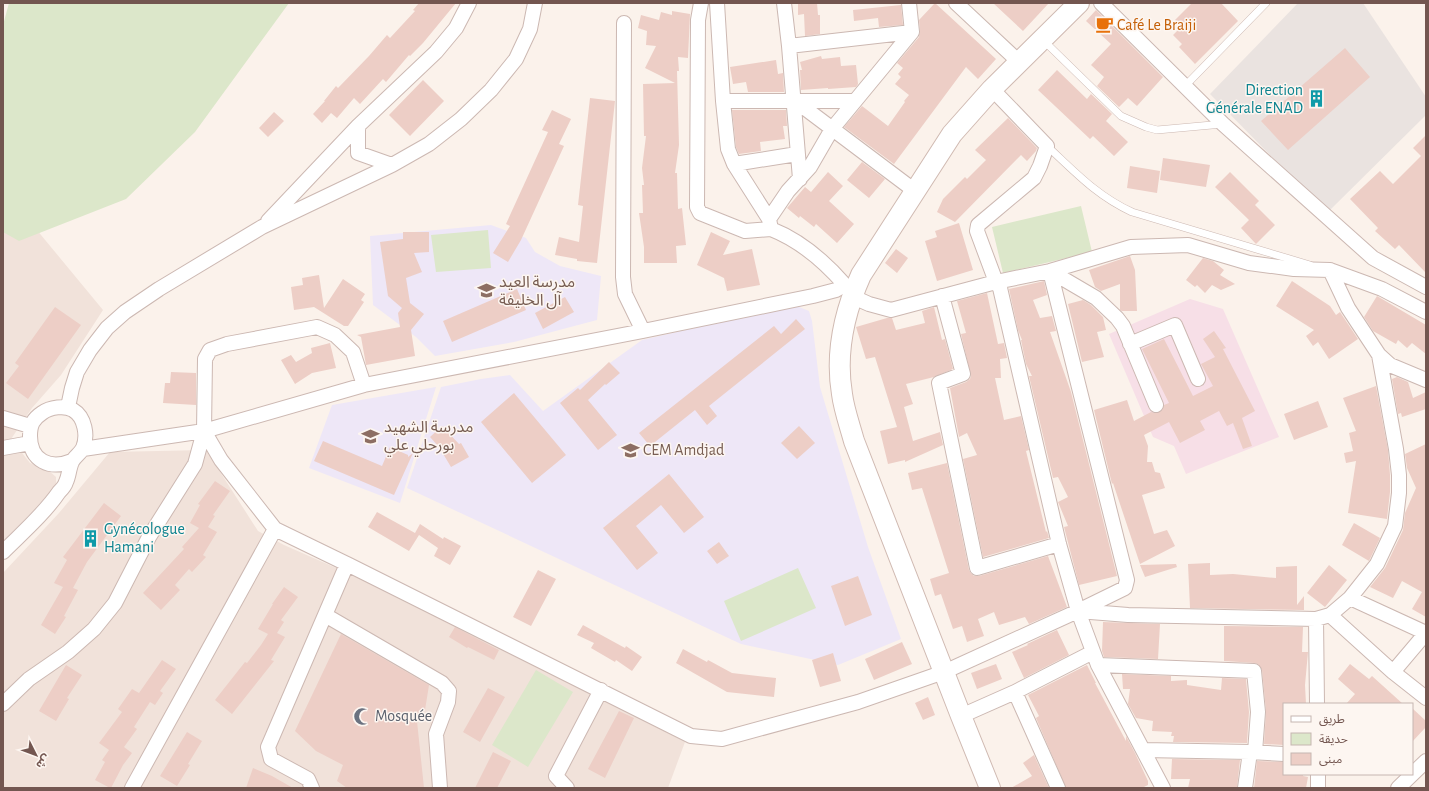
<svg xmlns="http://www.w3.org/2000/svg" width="1429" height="791" font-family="'Alegreya Sans','Noto Sans Arabic',sans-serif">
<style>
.residential{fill:#f1e2da}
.industrial{fill:#eae3e0}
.education{fill:#eee7f7}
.medical{fill:#f7dfe7}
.green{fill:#dce7ca}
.building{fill:#edcec6}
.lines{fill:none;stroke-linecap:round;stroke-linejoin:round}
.service-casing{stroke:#ccb8b2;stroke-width:8}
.minor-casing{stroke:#ccb8b2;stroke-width:16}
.secondary-casing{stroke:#d0bab2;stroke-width:22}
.service{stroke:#fff;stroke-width:7}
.minor{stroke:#fff;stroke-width:14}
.secondary{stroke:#fff;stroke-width:20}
.labels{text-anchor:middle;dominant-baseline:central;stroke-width:3;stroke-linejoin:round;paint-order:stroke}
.food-label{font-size:16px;fill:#c56008;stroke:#fdf6f1;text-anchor:start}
.culture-label{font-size:16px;fill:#0d838f;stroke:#fdf6f1;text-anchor:end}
.education-label{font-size:16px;fill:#785e54;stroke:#fdf6f1;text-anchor:start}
.worship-label{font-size:16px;fill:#5b616d;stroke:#fdf6f1;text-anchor:start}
</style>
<rect width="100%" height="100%" fill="#fbf2eb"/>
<path class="residential" d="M3 189 103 310 61 375 32 408 11 439 30 463 48 470 56 477V486L3 543Z
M206 450 258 531 284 545 359 578 527 660 685 742 668 788H3V573L59 513 110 452Z"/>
<path class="industrial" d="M1298 3H1363L1426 97V115L1327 213 1210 94Z"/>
<path class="education" d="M491 225 526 238 535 252 560 266 601 276 597 320 514 342 435 356 416 337 373 305 370 236Z
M794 305 809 311 812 321 820 387 868 547 901 639 838 665 741 644 407 488 441 387 481 379 510 375 543 411 642 340Z
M436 387 400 503 309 468 332 405Z"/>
<path class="medical" d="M1190 299 1223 309 1279 437 1186 474 1174 446 1153 437 1109 334Z"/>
<path class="green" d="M9 3H289L195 132 126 199 19 241 3 232V25Z
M1081 206 1092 252 1003 273 992 227Z
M488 230 491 268 436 272 431 235Z
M798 568 816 608 741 641 724 601Z
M536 670 573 692 528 767 492 745Z"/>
<path class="building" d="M419 3H456L423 43 410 56 409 55 386 82 383 79 360 104 354 98 337 118 331 113 322 123 313 114 325 101H324L336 86 338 88 369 56 387 35 390 38 415 11 413 10Z
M798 3H817L818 15H820V34L805 36 804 14 798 15Z
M935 3 996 59 978 79 966 67 894 164 844 127 862 106 888 126 905 102 904 101 909 95 895 84 901 77 898 74 903 68 897 63 919 37 920 31 919 20Z
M993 3H1049L1023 31Z
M1192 3H1221L1238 21 1195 64 1179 47 1182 44 1173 35 1182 26 1175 20Z
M901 5 903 25 879 27 878 18 854 21 853 10Z
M1096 10 1163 77 1137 106 1128 98 1119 107 1097 86 1104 77 1091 65 1111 44 1086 21Z
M672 11 690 14 688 58 678 57 679 71H677L679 145 675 173H677L678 209 682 208 686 245 676 246 677 263H644V247L639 213H643L642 185H644L642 168 646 136H644L643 84 675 83 645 68 656 46 646 45 647 31 638 28 641 15 659 20 661 12 672 15Z
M1345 48 1370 77 1288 150 1261 121Z
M821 56 822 59 840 57 841 66 856 65 858 84 856 87 828 89V88L801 90 800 70H802L800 62Z
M776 60 778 74 783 73 784 92H748L746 82 733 84 730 67Z
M1057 70 1087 99 1091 94 1112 114 1106 121 1128 142 1114 156 1093 136 1090 139 1038 90Z
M423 80 444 101 410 136 389 115Z
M590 98 615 101 597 263 577 261V259L555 255 559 237 579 242 583 206 578 205Z
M552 110 571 119 559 144 564 146 521 240 508 262 493 253 510 226 506 224 548 132 542 130Z
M732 110H786L787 126H783L785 139 760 142 761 151 739 154 736 147Z
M274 112 284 121 268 137 259 128Z
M1008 118 1037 148 1036 151 1027 161 1021 155 955 222 937 212 943 199 965 177 967 179 986 160 975 150Z
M1426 135V273L1399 245 1395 249 1375 231 1378 228 1350 199 1380 171 1393 184 1421 156 1413 148Z
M1163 158 1210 165 1206 187 1160 180Z
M862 162 885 179 869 198 847 180Z
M1130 166 1160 171 1157 193 1127 188Z
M828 172 843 186 829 201 854 224 837 243 816 224 814 227 800 216 799 218 787 208 805 187 811 192Z
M1230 172 1259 201 1255 205 1275 225 1256 244 1241 228 1249 220 1215 187Z
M959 223 973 270 937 281 925 241 937 237 935 231Z
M403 232H429V252L414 253 422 272 406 278 410 303 424 314 411 330 415 356 366 365 361 337 357 335 400 327 398 313 402 308 388 296 380 242 403 239Z
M711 232 730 241 723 255 752 249 760 285 727 291 724 278 697 265Z
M896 249 908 258 897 273 885 263Z
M1130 256 1135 270 1137 311H1122L1120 310V284L1101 291 1095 287 1089 270Z
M1203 258 1213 261 1224 270 1220 275 1235 284 1221 290 1212 285 1205 293 1197 285 1195 287 1186 280Z
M319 275 324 308 343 279 365 294 361 300 364 302 348 326H344L314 307 294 310 291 287 303 285 302 278Z
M1044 281 1047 295 1033 300 1040 318 1052 316 1056 331 1050 332 1071 392 1117 576 1079 585 1064 527 1068 526 1058 502 1068 497 1058 477 1053 478 1029 376H1032L1026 364 1021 340H1022L1018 330 1009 289Z
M1292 281 1330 306 1336 315 1340 312 1358 339 1329 359 1318 342 1313 346 1306 336 1314 330 1276 306Z
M517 289 526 310 452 342 443 321Z
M987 293 998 344 1004 343 1007 358 1000 359 1001 378H995L1004 420 1021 416 1029 450 1026 451 1046 532 1047 531 1049 538 983 557 963 459 977 455 967 433 959 437 950 388 966 382 970 379 971 376 961 334 966 333 957 301Z
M1377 296 1426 325V354L1412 343 1407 348 1398 340 1396 344 1373 331 1364 317Z
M565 297 574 312 543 329 535 313Z
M1083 300 1091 305 1103 317 1106 330 1097 332 1104 357 1082 362 1068 304Z
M55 307 81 325 28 399 6 383 19 366 15 363Z
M934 307 942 340 945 339 953 369 934 377 906 384 913 404 904 407 913 441 940 432 943 445 905 462V460L888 464 880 431 897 427 875 357 866 359 856 327 887 318H892L896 330 925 323 922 311Z
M796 319 805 329 709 406 717 416 707 425 695 410 650 446 639 433 774 326 781 334Z
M1214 331 1226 348 1223 349 1255 411 1242 418 1252 446 1243 449 1233 423 1227 426 1219 411 1200 421 1205 430 1180 443 1169 422 1144 435 1148 446 1147 462H1152L1155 472 1160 473 1165 488 1142 495 1154 534 1167 530 1175 546 1140 564 1113 483 1112 484 1094 410 1127 400 1134 421 1151 412 1155 413 1162 410 1164 405 1169 403 1142 349 1164 339 1193 396 1213 386 1201 364 1215 357 1203 339Z
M330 343 336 368 312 373 295 384 281 360 291 355 296 362 312 353 311 348Z
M609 362 620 373 606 385 605 384 588 400 617 435 598 450 560 403 578 388 580 390Z
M171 372 196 373V405L163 403 165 383H170Z
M1397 377 1408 382 1413 398 1426 392V409L1402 417 1401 413 1398 414 1392 379Z
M1376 386 1388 450 1390 475V492L1387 519 1348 513 1356 461 1346 463 1344 453 1353 451 1349 433 1356 431 1343 398Z
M514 393 566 455 532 483 481 422Z
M1318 401 1328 427 1294 440 1284 414Z
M442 426 459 444 461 443 469 457 451 467 439 447 430 437Z
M799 426 815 443 797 459 781 443Z
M323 441 382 466 390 447 408 455V457L413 453 394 495 314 461Z
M1426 444V617L1412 609 1422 592 1402 581 1393 598 1370 587 1385 568 1403 530 1405 513 1416 488 1407 468 1405 454Z
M947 463 969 570 971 573 974 576H979L1048 556 1067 607 1029 624 1025 617 999 625 994 612 978 619 984 636 967 642 962 626 953 629 941 594 935 596 930 579 949 573 922 488 912 490 908 473Z
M669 474 704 517 684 533 661 505 636 526 658 553 637 570 603 528Z
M215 481 230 491 213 515 215 516 208 527 217 532 203 555 206 557 192 572 189 569 175 585 180 590 161 610 143 593 184 549 182 547 199 528 190 523 200 505 198 504Z
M104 503 121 516 87 562 73 588 78 590 64 616 66 617 55 634 41 625 63 587 54 583 67 560 63 557Z
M377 512 415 533 420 524 443 539 444 537 461 546 450 565 434 556 438 548 419 535 409 551 368 527Z
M1354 523 1380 538 1369 561 1342 545Z
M719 542 729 556 717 564 707 551Z
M1210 563V575L1233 574 1276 578V567L1297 566V605L1304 596V610L1190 608 1188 564Z
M1176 564 1177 567 1145 577 1140 565Z
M1329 565 1347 580 1325 607 1307 593Z
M538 570 556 579 531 626 513 617Z
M858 576 872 615 845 626 831 586Z
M284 587 298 597 281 620 284 622 277 633 285 637 271 660 274 661 232 714 215 700 245 662 247 663 261 645 268 634 258 629 273 604H272Z
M1103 622 1160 624 1158 659 1104 657 1102 651Z
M583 625 625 648 626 646 642 657 632 671 616 660 615 662 591 648 594 643 577 635Z
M1224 626 1303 627 1302 652H1308L1305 685 1306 704H1284V745L1264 744 1266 711 1262 670 1258 664 1255 663 1224 661Z
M455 627 499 650 494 660 468 647 467 648 449 637Z
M1057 630 1069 655 1024 678 1012 652 1028 645 1027 644Z
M341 634 429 685 425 710 417 721 424 788H347L337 781 343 765 316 751 295 731Z
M902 642 912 664 874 680 865 659Z
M683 649 707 662 708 660 732 673 776 678 774 697 727 692 676 663Z
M833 653 841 681 820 687 812 660Z
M162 660 176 669 160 691 163 693 155 705 150 702 134 727 137 729 124 747 132 753 123 765 111 788H110L95 780 105 762 102 760 109 750 99 743 122 712 118 709 132 689 139 693Z
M996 664 1002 679 977 689 971 673Z
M1350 664 1369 679 1372 676 1403 704H1346L1355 694 1338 679Z
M66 665 82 675 67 698 69 699 56 721 39 711Z
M1087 665 1096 683H1095L1126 741V736L1135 753 1148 781V785L1142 788H1066L1036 718 1039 716 1028 695Z
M1122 674 1171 676V681L1187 680V685L1221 690 1222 678 1246 679 1249 712 1247 743 1173 742 1174 736H1171L1172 732 1152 731 1153 721 1136 718 1128 704 1130 689H1123Z
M488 688 505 697 480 742 463 732Z
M928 697 935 715 923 720 915 703Z
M1412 708 1426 721V727L1412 742Z
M619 711 634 718 605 778 588 769Z
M187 732 202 741 188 764 190 765 177 786 160 776Z
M493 752 511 761 497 788H475Z
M1034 755 1049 788H1011L1032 776 1023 763Z
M1172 759 1240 760 1237 788H1188L1190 779H1171Z
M1257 761 1284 762V774H1303V776L1308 777 1306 788H1254Z
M253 768 272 776 293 788H246Z"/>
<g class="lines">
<defs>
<path id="service" d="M1043 40 1121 116 1146 127 1157 130 1223 124
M1185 86 1266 3
M1047 146C1075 172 1097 196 1132 212L1310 265"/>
<path id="minor" d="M701 3 698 20 697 207 700 213 745 231 771 229
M717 3 723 101 728 149 734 164 769 219 771 229C799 240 825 262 845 285
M784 3 789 46 800 179
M956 3 1019 62
M1101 3 1223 124 1373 258 1426 287
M624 23 623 277 625 294 643 331
M789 46 912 32
M794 100 915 191
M723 101H854
M358 126V153L392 165
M734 164 797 154
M769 219 788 191 810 167 832 129 912 32 909 3
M268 221 358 126 436 52 456 28 469 3
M1330 270 1382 289 1426 312
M1050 271 1096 298 1117 318 1123 326 1156 405
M851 296 869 304 891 310 996 282 1050 271 1131 247 1188 245 1249 263 1294 269 1330 270 1348 308 1379 355 1396 449 1399 475V493L1395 526 1377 564 1350 598 1330 615 1316 619 1128 615 1078 611 1059 544 1000 288 996 282 977 231 978 225 1034 178 1040 166 1047 146 992 89
M942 296 963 374 939 383 977 568 1059 544
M1130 344 1175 325 1198 379
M1379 355 1390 365 1426 380
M68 407 72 388 77 372 90 350 107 328 125 312 159 289 262 227 392 165 429 144 461 119 491 90 516 59 530 29 535 3
M3 418 30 426
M3 448 30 443
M83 449 204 431
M3 552C22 533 44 514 59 492 62 489 65 486 66 482 69 476 69 468 72 462 74 457 80 454 83 448 88 436 85 417 73 410 65 405 50 407 42 413 33 419 30 425 30 436 30 461 50 470 72 461
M347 564 275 529 221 460 204 431 364 385 643 331 813 296 836 290 845 285 855 289
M1350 598 1426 633 1393 672
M1078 611 1098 665 1163 788
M1330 615 1393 672 1426 698
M1316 619 1317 704
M1098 665 1254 671 1258 712 1255 752
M1015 692 1058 788
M3 704 29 679 68 652 94 629 115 603 149 537 195 464 204 431 205 359 210 350 227 344 317 327 335 335 353 352 364 385
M961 716 1015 692 1093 652
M1144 750 1250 752 1284 754
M1318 774V788
M132 788 275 529
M312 788 308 779 271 759 268 747 325 615
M440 788 436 734 448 702 449 691 442 683 325 615 347 564 691 736 722 739 858 702 944 672 1078 611 1125 588 1127 580 1050 271
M567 788 556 776 601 690
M1245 788 1250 752
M1398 788 1426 761"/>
<path id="secondary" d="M990 788 961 716 854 441C850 426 844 410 842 394 835 352 844 313 861 275L952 134 992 89 1079 3"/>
</defs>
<use href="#service" class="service-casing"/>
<use href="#minor" class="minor-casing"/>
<use href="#secondary" class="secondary-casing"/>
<use href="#service" class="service"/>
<use href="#minor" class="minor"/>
<use href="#secondary" class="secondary"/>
</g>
<defs>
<symbol id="cafe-bare" viewBox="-9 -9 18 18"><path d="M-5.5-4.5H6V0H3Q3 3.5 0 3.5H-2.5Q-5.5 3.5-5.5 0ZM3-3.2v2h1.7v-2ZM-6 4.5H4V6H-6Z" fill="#e8710a" stroke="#fdf6f1" stroke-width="2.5" paint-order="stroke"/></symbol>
<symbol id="building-bare" viewBox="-9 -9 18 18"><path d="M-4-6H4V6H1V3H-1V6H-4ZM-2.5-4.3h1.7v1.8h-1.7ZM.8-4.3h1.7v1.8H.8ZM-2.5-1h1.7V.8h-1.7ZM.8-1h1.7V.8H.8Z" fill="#0f9aa8" stroke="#fdf6f1" stroke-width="2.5" paint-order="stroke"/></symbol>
<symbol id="school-bare" viewBox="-9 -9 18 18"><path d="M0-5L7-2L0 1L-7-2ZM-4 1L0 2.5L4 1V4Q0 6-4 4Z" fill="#8d6e63" stroke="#fdf6f1" stroke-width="2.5" paint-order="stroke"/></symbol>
<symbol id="mosque-bare" viewBox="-9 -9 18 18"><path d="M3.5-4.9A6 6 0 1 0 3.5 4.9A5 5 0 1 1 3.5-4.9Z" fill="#6b7280" stroke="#fdf6f1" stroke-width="2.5" paint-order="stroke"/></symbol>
</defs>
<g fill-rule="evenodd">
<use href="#cafe-bare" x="1092" y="12" width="25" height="25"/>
<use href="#building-bare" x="1304" y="86" width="25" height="25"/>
<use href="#school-bare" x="474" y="278" width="25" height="25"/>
<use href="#school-bare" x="358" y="424" width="25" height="25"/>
<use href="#school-bare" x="618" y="438" width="25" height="25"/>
<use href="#building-bare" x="78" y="526" width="25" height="25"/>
<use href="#mosque-bare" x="350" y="704" width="25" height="25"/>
</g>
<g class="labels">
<g class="food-label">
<text x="1117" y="25">Café Le Braiji</text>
</g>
<g class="culture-label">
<text x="1303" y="90">Direction<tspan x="1303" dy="18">Générale ENAD</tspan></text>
<text x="104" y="529" text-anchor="start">Gynécologue<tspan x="104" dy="18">Hamani</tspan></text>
</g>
<g class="education-label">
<text x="499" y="282">مدرسة العيد<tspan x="499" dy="18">آل الخليفة</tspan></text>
<text x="384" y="427">مدرسة الشهيد<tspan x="384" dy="18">بورحلي علي</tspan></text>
<text x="643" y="450">CEM Amdjad</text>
</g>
<g class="worship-label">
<text x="375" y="716">Mosquée</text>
</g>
</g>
<rect width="1429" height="791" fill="none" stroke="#735650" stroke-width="8"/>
<rect x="1283" y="703" width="130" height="72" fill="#fdf6f1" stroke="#c6b6b1"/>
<rect x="1291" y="716" width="20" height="6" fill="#ffffff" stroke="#c6b6b1"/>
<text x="1319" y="723" font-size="12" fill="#735650">طريق</text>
<rect x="1291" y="733" width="20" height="12" fill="#dce7ca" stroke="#c6b6b1"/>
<text x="1319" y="743" font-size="12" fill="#735650">حديقة</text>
<rect x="1291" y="753" width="20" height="12" fill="#edcec6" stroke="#c6b6b1"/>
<text x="1319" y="763" font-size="12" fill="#735650">مبنى</text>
<g transform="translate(36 755) rotate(132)" stroke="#fdf6f1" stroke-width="3" paint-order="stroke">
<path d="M0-3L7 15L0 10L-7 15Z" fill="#735650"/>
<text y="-6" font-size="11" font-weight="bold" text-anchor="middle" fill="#735650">ش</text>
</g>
</svg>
